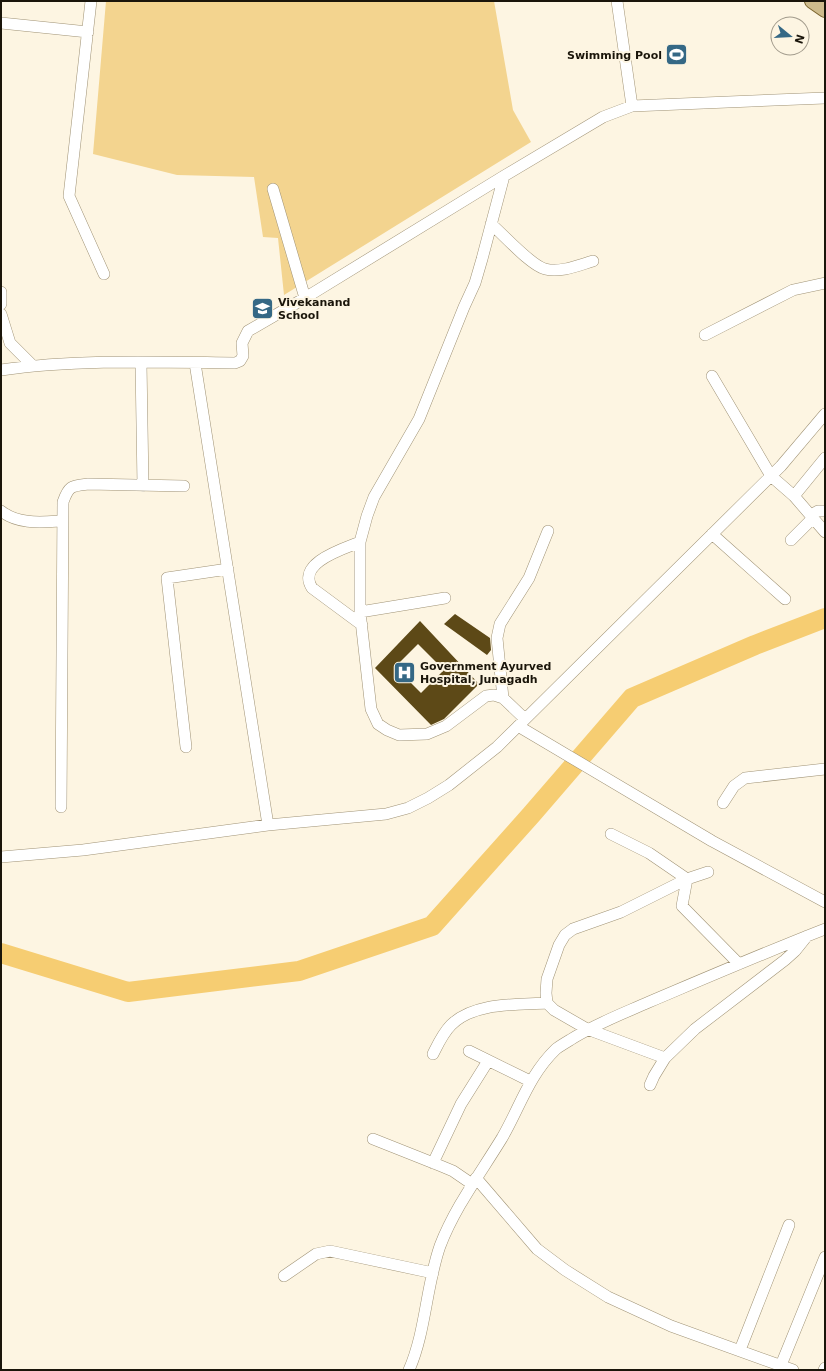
<svg xmlns="http://www.w3.org/2000/svg" width="826" height="1371" font-family="'DejaVu Sans',sans-serif">
<style>
.green{fill:#f3d48f}
.lines{fill:none;stroke-linecap:round;stroke-linejoin:round}
.river{stroke:#f6cd72;stroke-width:20}
.building{fill:#5d4917;fill-rule:evenodd}
.minor-casing{stroke:#a09376;stroke-width:12}
.major-casing{stroke:#7a632c;stroke-width:16}
.minor{stroke:#fff;stroke-width:11}
.major{stroke:#cebb8c;stroke-width:14}
.labels{text-anchor:middle;dominant-baseline:central;stroke-width:4;stroke-linejoin:round;paint-order:stroke}
.poi-label{font-size:11px;font-weight:bold;fill:#1a150a;stroke:#fdf5e2;text-anchor:start}
</style>
<rect width="100%" height="100%" fill="#fdf5e2"/>
<path class="green" d="M106 1H494L513 110 531 142 284 295 278 238 263 237 254 177 177 175 93 154Z"/>
<g class="lines">
<path class="river" d="M1 953 128 992 299 971 432 926 531 815 632 698 755 645 825 618"/>
</g>
<path class="building" d="M455 614 490 638 491 650 487 655 444 624Z
M420 621 479 684 444 719 431 725 375 668ZM418 644 444 670 421 693 395 667Z"/>
<g class="lines">
<defs>
<path id="minor" d="M91 1 69 196 104 274
M617 1 632 106
M1 23 88 32
M504 176 482 259 475 283 464 307 419 419 374 497 367 516 360 542V612L371 709 378 724 387 730 399 735 427 734 446 726 486 696 494 695 503 698 525 719
M273 189 305 298
M491 224C504 235 530 265 545 269 561 273 579 265 593 261
M1 292V304
M1 314 10 343 32 365
M705 335 793 290 825 283
M141 363 143 486
M195 363 268 825
M1 370C77 359 158 362 235 363L240 361 243 356 242 343 248 331 305 298 504 176 603 117 632 106 825 98
M712 376 771 476 794 496 825 532
M794 496 825 458
M1 511C19 525 42 522 62 521
M811 515 818 511H825
M712 534 785 599
M791 540 813 518
M360 542C343 549 296 563 312 588L362 625
M360 612 445 598
M503 698 497 638 500 624 529 578 548 531
M518 726 712 841 825 902
M186 747 167 578 228 569
M723 803 734 786 745 778 825 769
M61 807 63 502C69 485 72 486 88 484L184 486
M611 834 649 853 687 879 682 906 739 964
M1 857 83 850 268 825 386 814 408 808 428 798 449 785 497 747 781 466 825 414
M469 1051 530 1081
M433 1054C438 1044 443 1033 451 1025 474 1002 516 1005 547 1003
M665 1058 587 1029 554 1010 547 1003 546 993 547 979 559 945 565 935 573 929 621 912 687 879 708 872
M650 1085 654 1076 665 1058 695 1029 785 960 795 951 807 936
M373 1139 441 1166 453 1171 472 1184
M433 1163 461 1104 488 1061
M476 1178 537 1249 565 1270 608 1297 671 1326 793 1370
M284 1276 316 1254 330 1251 433 1273
M740 1350 789 1225
M409 1370C426 1331 426 1286 440 1246 455 1207 480 1174 502 1138 520 1107 529 1075 556 1049 560 1046 565 1043 570 1040 595 1024 622 1014 649 1002 708 977 766 952 825 929
M779 1370 825 1257
M824 1370 825 1368"/>
<path id="major" d="M812 1 825 10"/>
</defs>
<use href="#minor" class="minor-casing"/>
<use href="#major" class="major-casing"/>
<use href="#minor" class="minor"/>
<use href="#major" class="major"/>
</g>
<defs>
<symbol id="stadium-square" viewBox="-11 -11 22 22"><rect x="-9" y="-9" width="18" height="18" rx="4" fill="#356885" stroke="#fdf5e2"/><path d="M0-5a6.5 5 0 1 0 0 10a6.5 5 0 1 0 0-10ZM-3.5-1.8h7v3.6h-7Z" fill="#fff"/></symbol>
<symbol id="school-square" viewBox="-11 -11 22 22"><rect x="-9" y="-9" width="18" height="18" rx="4" fill="#356885" stroke="#fdf5e2"/><path d="M0-5L7-2L0 1L-7-2ZM-4 1L0 2.5L4 1V4Q0 6-4 4Z" fill="#fff"/></symbol>
<symbol id="hospital-square" viewBox="-11 -11 22 22"><rect x="-9" y="-9" width="18" height="18" rx="4" fill="#356885" stroke="#fdf5e2"/><path d="M-5-5h3v3.5h4V-5h3V5h-3V1.5h-4V5h-3Z" fill="#fff"/></symbol>
</defs>
<g fill-rule="evenodd">
<use href="#stadium-square" x="664" y="42" width="25" height="25"/>
<use href="#school-square" x="250" y="296" width="25" height="25"/>
<use href="#hospital-square" x="392" y="660" width="25" height="25"/>
</g>
<g class="labels">
<g class="poi-label">
<text x="662" y="55" text-anchor="end">Swimming Pool</text>
<text x="278" y="302">Vivekanand<tspan x="278" dy="13">School</tspan></text>
<text x="420" y="666">Government Ayurved<tspan x="420" dy="13">Hospital, Junagadh</tspan></text>
</g>
</g>
<rect width="826" height="1371" fill="none" stroke="#1a150a" stroke-width="4"/>
<g transform="translate(790 36) rotate(108)"><circle r="19" fill="#fdf5e2" stroke="#a29b8c"/>
<path d="M0-3L7 15L0 10L-7 15Z" fill="#356885"/>
<text y="-6" font-size="11" font-weight="bold" text-anchor="middle" fill="#1a150a">N</text>
</g>
</svg>
